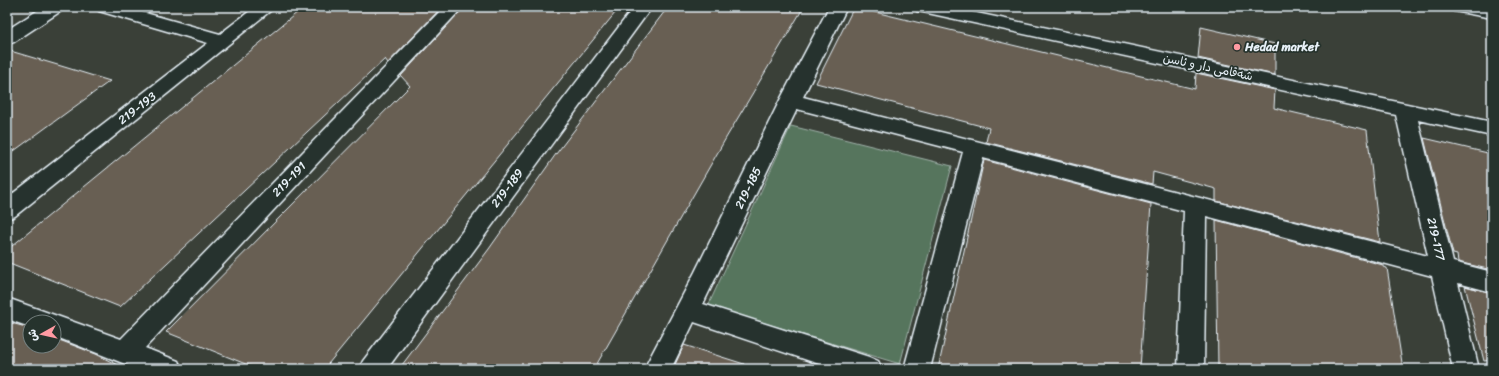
<svg xmlns="http://www.w3.org/2000/svg" width="1499" height="376" font-family="Sriracha,'Playpen Sans Arabic',sans-serif">
<style>
.green{fill:#57745d;stroke:#a0b2aa}
.building{fill:#685f52;stroke:#e8f1f8}
.lines{fill:none;stroke-linecap:round;stroke-linejoin:round}
.minor-casing{stroke:#e8f1f8;stroke-width:3}
.minor{fill:#26332d;fill-rule:evenodd}
.poi-dot{fill:#ff9aa2;stroke:#26332d;stroke-width:1.5}
.labels{text-anchor:middle;dominant-baseline:central;stroke-width:3.5;stroke-linejoin:round;paint-order:stroke}
.poi-label{font-size:12px;font-weight:bold;fill:#e8f1f8;stroke:#26332d;text-anchor:start}
.street-label{font-size:12px;fill:#e8f1f8;stroke:#26332d}
</style>
<rect width="100%" height="100%" fill="#3a4038"/>
<filter id="ink" filterUnits="userSpaceOnUse"><feTurbulence type="fractalNoise" baseFrequency=".025" numOctaves="2"/><feDisplacementMap in="SourceGraphic" scale="8" xChannelSelector="R" yChannelSelector="G"/><feConvolveMatrix kernelMatrix="1 2 1 2 8 2 1 2 1" color-interpolation-filters="sRGB"/></filter>
<g filter="url(#ink)">
<path class="green" d="M791 126 952 166 900 364 708 306Z"/>
<path class="building" d="M304 7H442L388 63 385 59 120 307 7 262V250Z
M464 7H620L324 369H258L166 332 410 86 401 76Z
M668 7H774L802 10 726 138 594 369H399L489 249 556 154Z
M854 7 1195 89 1196 73 1275 90 1274 108 1367 130 1380 242 1216 201V189L1153 172 1152 184 986 142 989 128 816 83Z
M1201 27 1275 44V75L1198 58Z
M7 50 61 66 110 81 7 156Z
M1424 138 1492 154V270L1458 262 1457 255 1453 254Z
M984 160 1151 204 1140 369H938Z
M1216 220 1383 265V267L1387 268 1403 369H1218Z
M1465 286 1492 293V360L1484 361Z
M7 322 30 328V346H54V338L96 354 125 369H7Z
M684 345 744 364 743 369H673Z"/>
<g class="lines">
<defs>
<path id="minor" d="M43 7H64L61 11 14 42 7 44V30Z
M96 7H124L220 34 255 7H275L15 216 7 219V198L208 43 99 11Z
M444 7H463L145 348 178 361 182 369H138L54 336V322H30V327L7 319V298L121 339Z
M634 7H652L387 369H359L363 361Z
M829 7H847L803 97 1428 256 1396 115 923 12 917 11 914 7H948L1492 122V136L1418 120 1453 262 1492 272V292L1458 283 1479 369H1453L1432 276 1206 216 1204 369H1178L1184 211 983 158 930 369H904L963 152 797 109 703 304 869 357 878 361 882 369H834L694 322 671 369H644L695 272 780 100Z
M1451 7 1492 8V18L1454 11Z"/>
</defs>
<use href="#minor" class="minor-casing"/>
<use href="#minor" class="minor"/>
</g>
</g>
<circle class="poi-dot" cx="1237" cy="47" r="4"/>
<g class="labels">
<g class="poi-label">
<text x="1245" y="47">Hedad market</text>
</g>
<g class="street-label">
<text transform="translate(1208 67) rotate(12)">شەقامی دار و ئاسن</text>
<text transform="translate(137 108) rotate(-38)">219-193</text>
<text transform="translate(289 179) rotate(-46)">219-191</text>
<text transform="translate(507 188) rotate(-53)">219-189</text>
<text transform="translate(748 188) rotate(-64)">219-185</text>
<text transform="translate(1436 239) rotate(77)">219-177</text>
</g>
</g>
<rect width="1499" height="376" fill="none" stroke="#26332d" stroke-width="24"/>
<rect x="12" y="12" width="1475" height="352" fill="none" stroke="#e8f1f8" stroke-width="1.5" filter="url(#ink)"/>
<g transform="translate(42 334) rotate(262)"><circle r="19" fill="#26332d" stroke="#747f7e"/>
<path d="M0-3L7 15L0 10L-7 15Z" fill="#ff9aa2"/>
<text y="-6" font-size="11" font-weight="bold" text-anchor="middle" fill="#e8f1f8">ش</text>
</g>
</svg>
